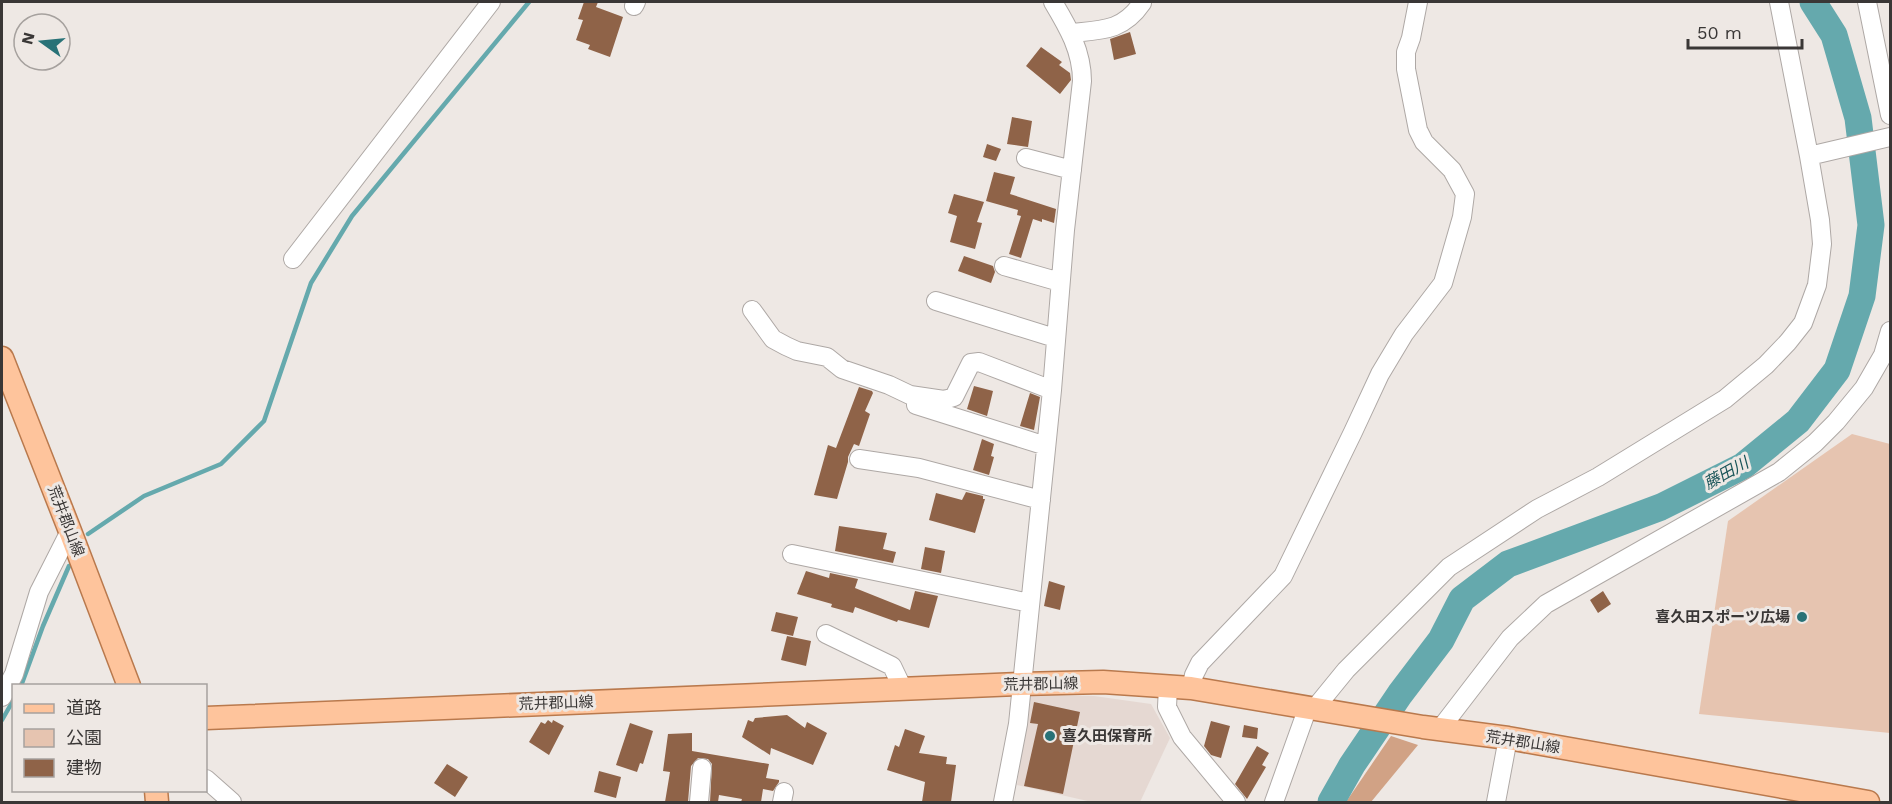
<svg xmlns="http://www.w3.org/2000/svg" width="1892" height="804" font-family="'Work Sans','Noto Sans JP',sans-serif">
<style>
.built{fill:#e5d8d2}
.green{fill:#e6c4b0}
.forest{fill:#d1a285}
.water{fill:#65a9ad}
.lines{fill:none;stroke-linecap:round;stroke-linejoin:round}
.stream{stroke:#65a9ad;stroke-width:4.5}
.river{stroke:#65a9ad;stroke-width:27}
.building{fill:#8f6348}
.minor-casing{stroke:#aea8a5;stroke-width:20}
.major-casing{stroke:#b9794d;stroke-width:25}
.minor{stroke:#fff;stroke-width:18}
.major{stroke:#fec49c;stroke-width:22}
.poi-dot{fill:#287277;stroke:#eee8e4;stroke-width:2}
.labels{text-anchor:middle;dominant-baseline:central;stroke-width:6;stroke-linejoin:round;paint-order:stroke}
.street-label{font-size:15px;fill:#3a3736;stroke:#eee8e4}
.poi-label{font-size:15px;font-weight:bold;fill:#3a3736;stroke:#eee8e4;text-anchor:end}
.water-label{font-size:16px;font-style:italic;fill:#195458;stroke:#eee8e4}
</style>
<rect width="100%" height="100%" fill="#eee8e4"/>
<path class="built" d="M1029 695 1094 696 1151 704 1170 738 1140 802H1092L1017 785Z"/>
<path class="green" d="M1852 434 1890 444V733L1699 714 1728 521Z"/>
<path class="forest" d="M1391 736 1418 745 1371 802H1346Z"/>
<path class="water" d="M1805 2H1821L1836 22V37L1819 24Z"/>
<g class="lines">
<path class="stream" d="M88 534 144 496 221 464 264 421 311 283 352 216 529 2
M21 686 43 626 69 566
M2 720 14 699"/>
<path class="river" d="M1331 802 1352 765 1400 694 1441 640 1462 599 1508 564 1661 507 1743 466 1798 421 1837 370 1862 296 1871 225 1858 118 1834 35 1813 2"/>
</g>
<path class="building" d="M584 2H598L596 7 623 17 610 57 588 49 590 45 576 40 583 20 578 19Z
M1130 32 1136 54 1114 60 1110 39Z
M1041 47 1062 62 1059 65 1070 73 1071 80 1060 94 1026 66Z
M1012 117 1032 121 1028 147 1007 144Z
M987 144 1001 149 996 161 983 157Z
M994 172 1015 177 1010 194 1056 209 1054 223 1042 219V222L1033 219 1021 258 1009 254 1021 216 1017 215 1018 210 986 201Z
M954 194 984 202 977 222 982 223 975 249 950 242 957 216 948 213Z
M964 256 993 266 995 272 991 283 958 271Z
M974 386 993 391 987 416 967 409Z
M859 387 872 391 873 393 865 411 870 414 859 446 854 444 848 457V462L837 499 814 495 828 445 836 448Z
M1030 393 1040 397 1034 430 1020 426Z
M982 439 994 444 991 456 994 457 989 475 973 470Z
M966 492 983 496V499H985L975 533 929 520 936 493 962 500Z
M839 526 887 533 883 549 896 552 893 563 835 551Z
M925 547 945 551 941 573 921 569Z
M806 571 829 578 830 573 858 579 855 588 910 610 915 591 938 596 929 628 898 620 897 622 855 607 853 613 831 607 832 604 797 594Z
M1049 581 1065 586 1060 610 1044 606Z
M1603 591 1611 604 1598 613 1590 600Z
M776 612 798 617 793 636 771 631Z
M787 636 811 641 806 666 781 660Z
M1034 702 1080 712 1063 794 1024 786 1038 724 1030 723Z
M787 715 805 728 807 722 827 733 813 765 771 748 770 755 742 737 748 720 753 722 755 718Z
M548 720 552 723 553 720 564 726 549 755 529 742 541 722 545 724Z
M1211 721 1230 726 1221 758 1211 755 1204 746Z
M630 723 653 731 643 764 640 763 637 772 616 765Z
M1244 725 1258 728 1257 739 1242 737Z
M905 729 925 736 919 753 947 757 946 764 956 765 951 802H922L925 782 887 770 895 745 899 747Z
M692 733V751L769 764 766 778 779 780V782L773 791 763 789 761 802H741L742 799 719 795 718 802H710L712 764 708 759 698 758 691 766 688 802H665L670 772 663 771 668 734Z
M1257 746 1269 753 1262 765 1266 767 1247 799 1235 784Z
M447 764 468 777 455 797 434 783Z
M599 771 621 777 616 798 594 792Z"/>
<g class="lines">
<defs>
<path id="minor" d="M1779 2 1809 156
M1867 2 1890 115
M634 6 636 2
M1071 33C1102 30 1123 31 1142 3
M1026 158 1072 170
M293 259 491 2
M1004 266 1060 282
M936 301 1055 338
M752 310 773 339 786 346 797 351 827 357 842 369 889 385 910 395 944 400 954 397 971 363 979 362 1052 390
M916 405 1046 446
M859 459 919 468 1041 500
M792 554 1030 603
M826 634 892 666 903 689
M1168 687 1167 707 1182 737 1236 802
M1191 688 1194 675 1200 663 1283 576 1353 432 1380 374 1404 334 1443 283 1462 217 1465 194 1452 170 1424 142 1418 130 1406 69V52L1411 38 1418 2
M2 697 14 674 39 592 70 531
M1315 708 1346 670 1449 567 1537 509 1598 477 1725 399 1766 365 1788 342 1803 323 1817 285 1822 244 1820 220 1809 156 1890 137
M1440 729 1510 638 1546 604 1779 472 1815 443 1836 422 1864 388 1883 355 1890 331
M206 779 232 802
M699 802 702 768
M782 802 784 792
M1003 802 1018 724 1052 390 1065 230 1082 81C1082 51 1068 27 1053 2
M1274 802 1308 707
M1496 802 1508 738"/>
<path id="major" d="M2 358 70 531 129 686
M206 718 1020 684 1103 682 1191 688 1423 727 1508 738 1868 802
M156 790 157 802"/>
</defs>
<use href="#minor" class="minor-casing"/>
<use href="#major" class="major-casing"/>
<use href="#minor" class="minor"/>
<use href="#major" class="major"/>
</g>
<g class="poi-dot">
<circle cx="1802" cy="617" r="6"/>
<circle cx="1050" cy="736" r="6"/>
</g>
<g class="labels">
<g class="street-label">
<text transform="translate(66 521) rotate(69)">荒井郡山線</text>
<text transform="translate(1041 684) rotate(-1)">荒井郡山線</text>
<text transform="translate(556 703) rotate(-2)">荒井郡山線</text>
<text transform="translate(1523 742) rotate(9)">荒井郡山線</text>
</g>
<g class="poi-label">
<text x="1790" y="617">喜久田スポーツ広場</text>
<text x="1062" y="736" text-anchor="start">喜久田保育所</text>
</g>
<g class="water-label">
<text transform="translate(1726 473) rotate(-29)">藤田川</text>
</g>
</g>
<rect width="1892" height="804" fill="none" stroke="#3a3736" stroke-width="6"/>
<rect x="12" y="684" width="195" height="108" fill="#eee8e4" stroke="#a6a19e" stroke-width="1.5"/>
<rect x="24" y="704" width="30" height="9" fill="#fec49c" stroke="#a6a19e" stroke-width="1.5"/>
<text x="66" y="714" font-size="18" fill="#3a3736">道路</text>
<rect x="24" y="729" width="30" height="18" fill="#e6c4b0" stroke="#a6a19e" stroke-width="1.5"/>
<text x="66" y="744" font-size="18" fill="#3a3736">公園</text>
<rect x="24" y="759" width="30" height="18" fill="#8f6348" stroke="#a6a19e" stroke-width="1.5"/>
<text x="66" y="774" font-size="18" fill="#3a3736">建物</text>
<g transform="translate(42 42) rotate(285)"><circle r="28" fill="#eee8e4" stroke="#a6a19e" stroke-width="1.5"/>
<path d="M0-4.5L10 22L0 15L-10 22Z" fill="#287277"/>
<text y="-9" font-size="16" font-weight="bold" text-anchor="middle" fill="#3a3736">N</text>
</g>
<path d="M1688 39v9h114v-9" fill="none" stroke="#3a3736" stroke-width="3"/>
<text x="1697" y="39" font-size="18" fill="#3a3736" stroke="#eee8e4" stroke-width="4.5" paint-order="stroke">50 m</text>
</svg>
